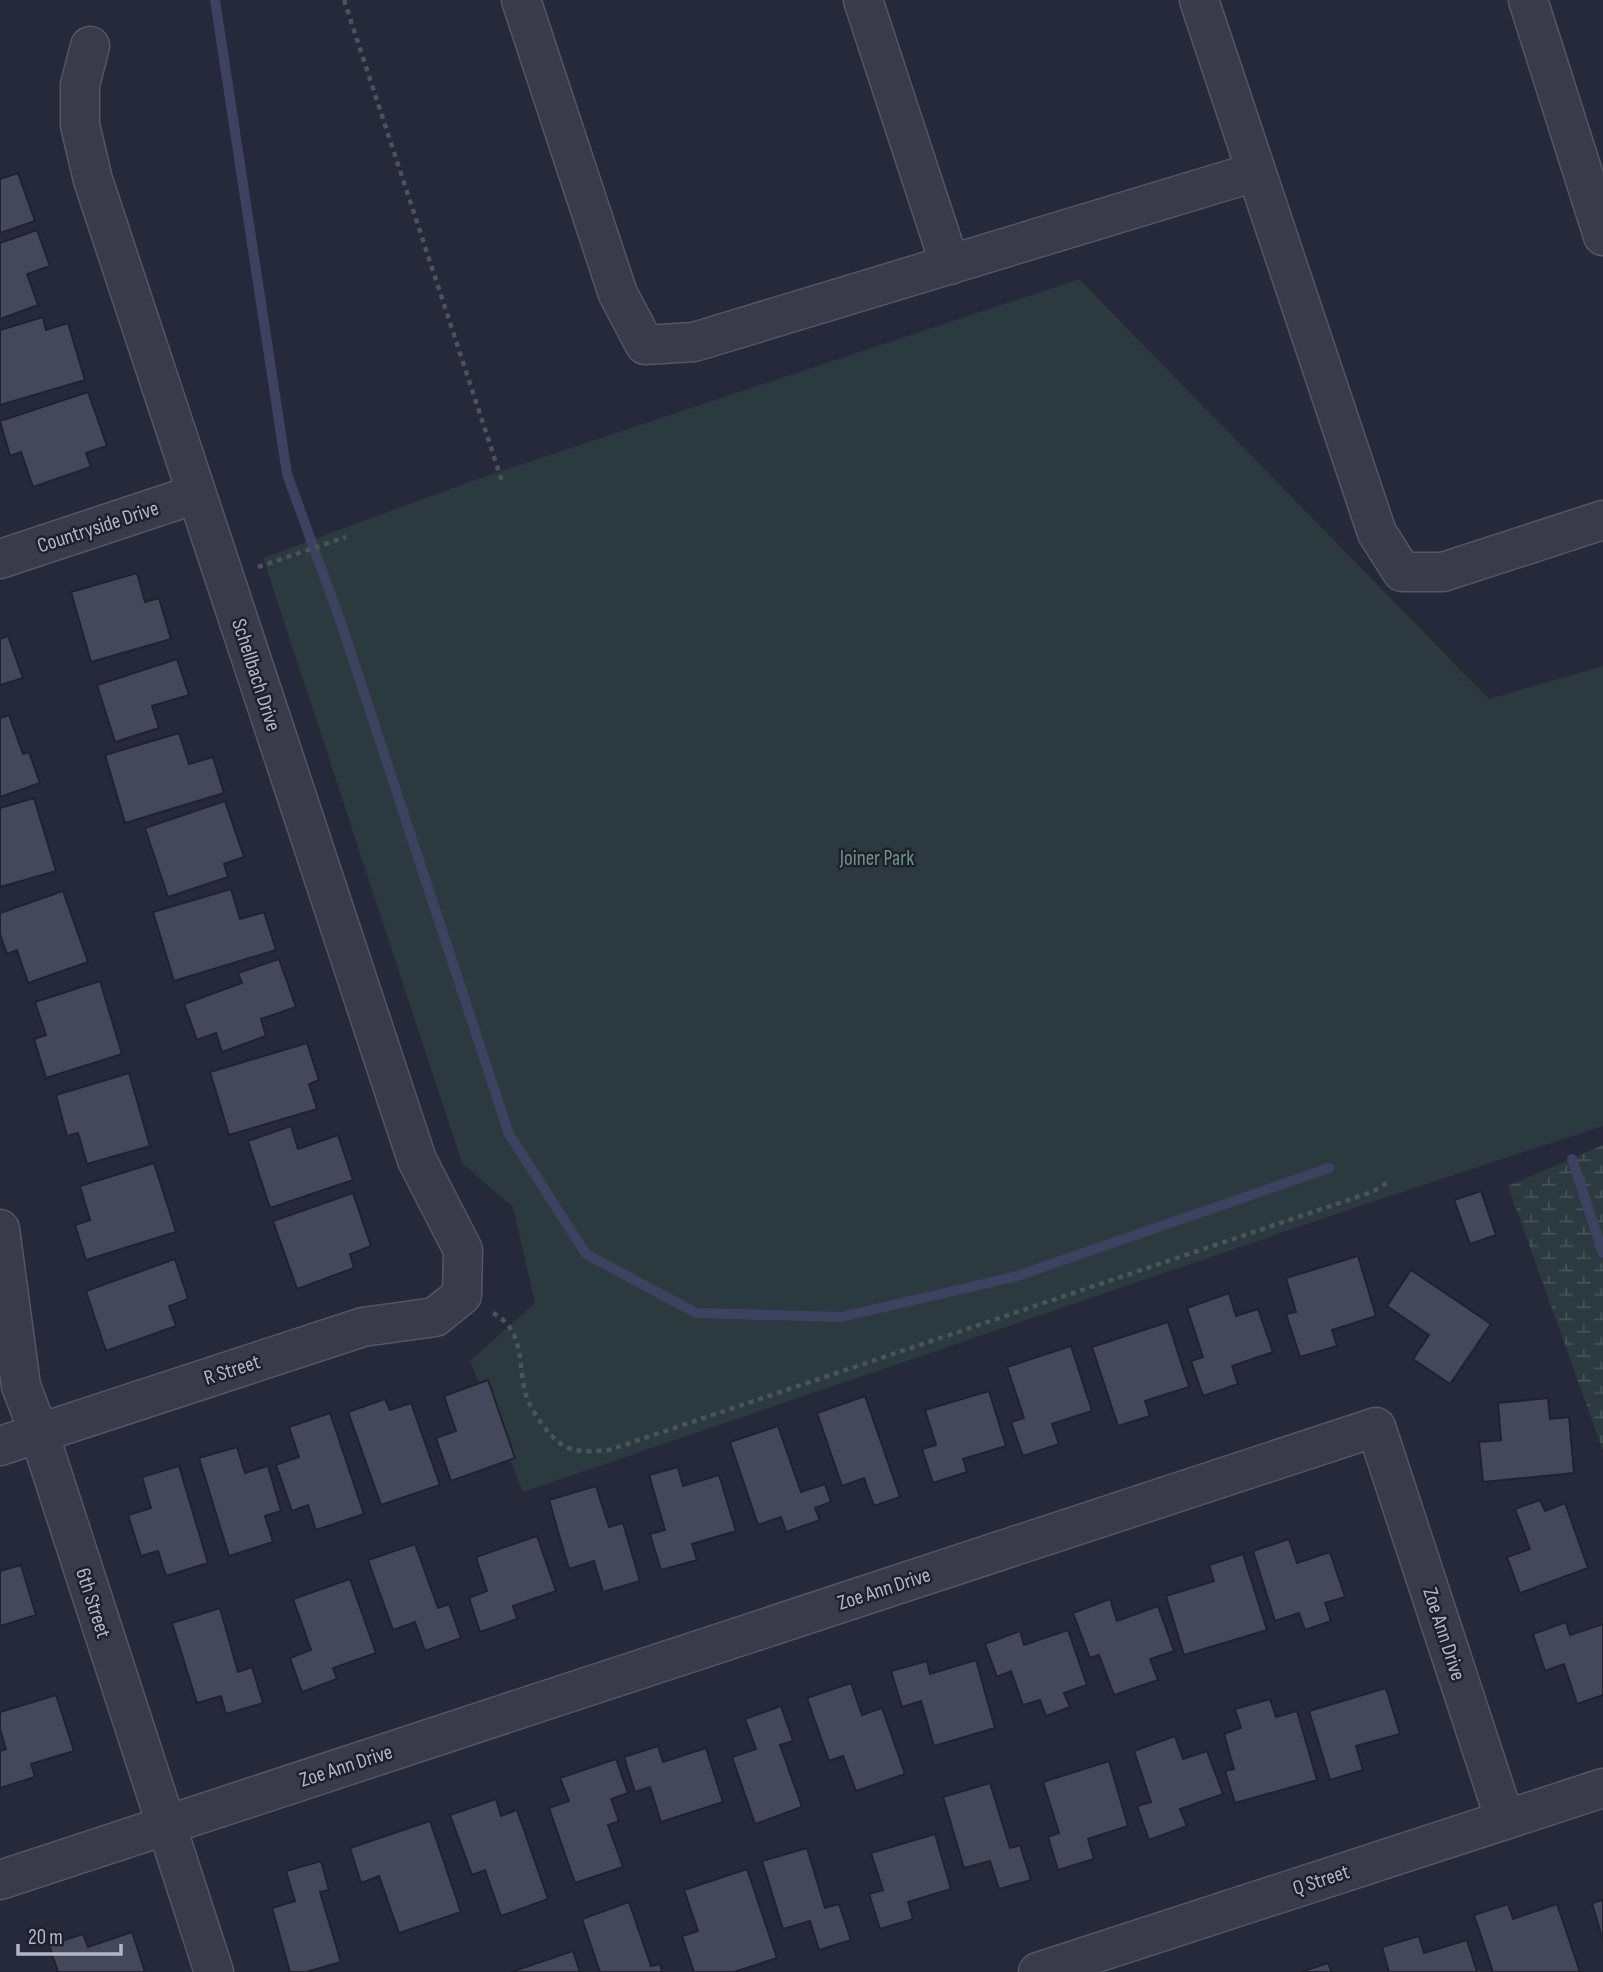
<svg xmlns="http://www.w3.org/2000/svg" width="1603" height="1972" font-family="'Sofia Sans Condensed',sans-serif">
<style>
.wetland{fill:url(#wetland-marsh)}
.park{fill:#2c393e}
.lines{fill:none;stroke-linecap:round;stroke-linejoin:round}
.stream{stroke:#3d4260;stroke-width:10}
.building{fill:#45485a;stroke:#202230;stroke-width:2}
.minor-casing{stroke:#545664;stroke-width:41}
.path{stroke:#49545b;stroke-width:4.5;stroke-dasharray:5 5;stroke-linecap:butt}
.minor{stroke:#393b4a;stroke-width:38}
.labels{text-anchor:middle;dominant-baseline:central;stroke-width:5;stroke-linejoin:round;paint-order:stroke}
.street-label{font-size:21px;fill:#b4b6c5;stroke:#1e202e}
.park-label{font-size:21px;fill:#6e9381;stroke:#1e202e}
</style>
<defs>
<pattern id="wetland-marsh" width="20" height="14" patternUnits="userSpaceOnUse" patternTransform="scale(1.75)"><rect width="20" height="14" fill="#2c393e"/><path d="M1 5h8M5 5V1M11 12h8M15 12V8" fill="none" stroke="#485358"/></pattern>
</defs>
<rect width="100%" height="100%" fill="#262939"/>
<path class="wetland" d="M1603 1145V1451L1508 1186Z"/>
<path class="park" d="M1079 279 1489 699 1603 666V1126L1369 1203 523 1492 470 1361 535 1303 513 1207 462 1163 263 558 469 482Z"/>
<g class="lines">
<path class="stream" d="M215 0 287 474 341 623 509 1134 586 1254 696 1313 841 1317 1017 1276 1329 1168
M1572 1159 1603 1253"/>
</g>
<path class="building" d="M18 173 35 221 0 233V179Z
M37 230 50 266 27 274 38 305 0 319V243Z
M43 317 46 330 68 323 85 380 0 405V330Z
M88 392 107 446 86 453 91 467 33 487 21 452 10 456 0 421Z
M137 573 145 602 159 598 171 639 91 662 71 592Z
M8 636 23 678 0 685V639Z
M177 659 189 695 152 706 159 728 115 742 97 685Z
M9 715 23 754 29 752 40 783 0 797V718Z
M179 733 189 764 213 757 224 793 125 823 105 755Z
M34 798 56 871 0 887V808Z
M225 801 244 857 224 864 228 877 168 897 145 828Z
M231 889 240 919 264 912 276 950 174 981 153 912Z
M63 891 88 962 28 983 17 950 7 954 0 934V913Z
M279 959 296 1007 261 1019 266 1036 222 1052 216 1033 197 1040 184 1004 242 983 238 973Z
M100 981 122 1054 46 1078 34 1039 46 1035 35 1002Z
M307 1043 319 1080 309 1084 317 1109 229 1135 210 1072Z
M129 1073 150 1146 87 1164 78 1133 67 1136 56 1095Z
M291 1126 298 1149 338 1135 353 1180 270 1208 248 1141Z
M154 1163 176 1232 86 1260 75 1225 90 1220 80 1186Z
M1481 1191 1496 1235 1470 1244 1454 1200Z
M353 1193 371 1246 350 1254 354 1268 297 1289 273 1221Z
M1358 1256 1376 1316 1332 1330 1337 1346 1300 1357 1286 1314 1296 1312 1286 1278Z
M175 1259 188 1299 169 1306 176 1326 106 1351 86 1291Z
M1411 1270 1491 1324 1450 1384 1413 1359 1429 1335 1387 1306Z
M1229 1293 1236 1316 1258 1309 1273 1352 1232 1366 1238 1384 1203 1396 1191 1361 1203 1357 1187 1308Z
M1168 1322 1189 1387 1145 1401 1150 1416 1118 1426 1092 1347Z
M1071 1346 1092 1411 1052 1424 1059 1444 1023 1456 1011 1422 1024 1418 1007 1367Z
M488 1380 515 1458 451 1481 436 1438 456 1431 444 1396Z
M989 1391 1006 1446 963 1459 967 1472 933 1483 922 1449 936 1445 925 1410Z
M865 1396 900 1497 874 1506 864 1478 842 1486 817 1413Z
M1548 1398 1550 1419 1569 1417 1574 1473 1483 1482 1479 1442 1501 1440 1498 1403Z
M385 1399 390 1410 411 1403 440 1485 381 1505 348 1412Z
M330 1413 364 1514 316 1530 308 1505 292 1511 276 1465 299 1457 289 1427Z
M778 1426 801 1492 825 1484 831 1502 815 1508 820 1520 786 1532 781 1517 758 1525 730 1442Z
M237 1447 245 1473 268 1466 281 1511 265 1516 273 1542 229 1556 199 1458Z
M179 1466 208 1563 166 1576 158 1551 141 1556 128 1515 151 1508 142 1477Z
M678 1467 683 1486 719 1475 736 1531 692 1544 697 1560 661 1570 650 1534 665 1530 649 1475Z
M596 1486 609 1527 623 1523 640 1581 603 1592 594 1561 569 1569 549 1500Z
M1540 1500 1545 1511 1565 1503 1588 1568 1520 1593 1507 1557 1530 1549 1515 1509Z
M537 1536 556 1591 513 1606 517 1619 480 1632 469 1598 487 1591 476 1557Z
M1289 1539 1297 1563 1330 1552 1345 1597 1325 1603 1331 1621 1305 1630 1299 1613 1275 1621 1253 1551Z
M415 1544 438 1608 449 1604 461 1638 425 1651 415 1622 393 1630 368 1560Z
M1243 1554 1267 1630 1184 1655 1166 1596 1214 1581 1209 1565Z
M21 1565 36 1615 0 1626V1571Z
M350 1579 376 1653 333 1668 337 1679 302 1692 290 1658 311 1650 293 1599Z
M1110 1599 1117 1621 1158 1606 1174 1651 1150 1659 1158 1680 1114 1695 1099 1655 1090 1658 1073 1613Z
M220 1608 238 1672 252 1667 263 1703 226 1714 221 1696 197 1703 172 1623Z
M1566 1622 1570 1635 1603 1624V1695L1577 1704 1564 1664 1545 1671 1533 1634Z
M1068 1630 1087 1685 1064 1693 1070 1707 1046 1716 1040 1700 1023 1705 1011 1671 997 1677 985 1644 1020 1631 1024 1645Z
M976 1660 995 1728 934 1746 921 1701 902 1707 891 1671 927 1661 930 1674Z
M851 1683 862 1715 882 1708 905 1774 856 1791 843 1756 829 1761 807 1698Z
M1386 1688 1400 1734 1356 1746 1363 1770 1330 1780 1309 1711Z
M56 1695 74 1751 31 1764 35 1777 0 1788V1751L6 1749 0 1729V1712Z
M1270 1699 1276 1717 1297 1711 1317 1780 1235 1803 1225 1771 1234 1769 1224 1734 1241 1728 1235 1709Z
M781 1706 793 1741 780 1745 802 1807 755 1824 732 1757 756 1749 745 1719Z
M1175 1736 1183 1759 1207 1751 1223 1794 1180 1809 1187 1826 1149 1840 1137 1806 1151 1802 1134 1751Z
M658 1746 663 1762 706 1748 723 1802 661 1822 650 1787 635 1792 624 1757Z
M616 1759 628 1793 611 1799 619 1821 608 1825 623 1867 575 1883 549 1808 569 1801 560 1778Z
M1109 1761 1128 1826 1088 1839 1094 1859 1058 1870 1048 1837 1059 1833 1043 1782Z
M990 1783 1010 1848 1020 1845 1031 1880 999 1889 990 1861 964 1868 943 1797Z
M496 1799 501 1816 517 1810 548 1899 501 1916 485 1870 472 1875 450 1815Z
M430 1821 461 1912 399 1933 379 1876 361 1883 350 1848Z
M935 1834 951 1889 908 1902 913 1919 880 1929 869 1894 883 1890 871 1853Z
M807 1848 825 1908 839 1904 851 1940 819 1950 810 1921 783 1929 762 1861Z
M321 1861 329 1890 320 1892 341 1962 306 1972H290L272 1908 295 1901 286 1871Z
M747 1869 777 1958 734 1972H694L682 1936 698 1931 684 1890Z
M1603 1900V1941L1592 1903Z
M629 1902 651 1966 660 1964 662 1972H600L582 1919Z
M1508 1904 1513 1919 1557 1904 1580 1972H1493L1474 1915Z
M132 1932 145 1972H58L49 1945 83 1934 88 1947Z
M1419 1936 1424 1953 1467 1940 1477 1972H1389L1382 1947Z
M573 1951 580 1972H511Z
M1328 1963 1332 1972H1301Z"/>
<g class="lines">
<defs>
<path id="minor" d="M521 0 618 294 645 345 694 342 1255 172
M863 0 950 265
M1199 0 1377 533 1402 572H1443L1603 520
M1528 0 1603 236
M0 559 196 494
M0 1229 21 1386 39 1433 214 1972
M0 1446 363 1327 435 1317 462 1295 463 1250 417 1160 93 180 80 125V85L90 46
M0 1880 1376 1427 1505 1820
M1038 1972 1603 1788"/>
</defs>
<use href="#minor" class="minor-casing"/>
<path class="path" d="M344 0 502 481
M258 567 346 537
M493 1313C526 1331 517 1364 526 1395 531 1411 551 1440 566 1447 580 1453 595 1451 609 1450L1372 1192 1390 1181"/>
<use href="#minor" class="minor"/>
</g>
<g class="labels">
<g class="street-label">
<text transform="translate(98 527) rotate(-18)">Countryside Drive</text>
<text transform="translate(256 675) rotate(72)">Schellbach Drive</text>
<text transform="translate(232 1370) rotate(-18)">R Street</text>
<text transform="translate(884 1589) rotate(-18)">Zoe Ann Drive</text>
<text transform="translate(93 1603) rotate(72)">6th Street</text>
<text transform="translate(1444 1634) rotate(72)">Zoe Ann Drive</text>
<text transform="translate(346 1766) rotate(-18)">Zoe Ann Drive</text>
<text transform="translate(1321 1880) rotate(-18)">Q Street</text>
</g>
<g class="park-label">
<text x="877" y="858">Joiner Park</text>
</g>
</g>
<path d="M18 1944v10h103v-10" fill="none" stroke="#b4b6c5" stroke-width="3.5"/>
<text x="28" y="1944" font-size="21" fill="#b4b6c5" stroke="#1e202e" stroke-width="5" paint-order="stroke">20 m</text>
</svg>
